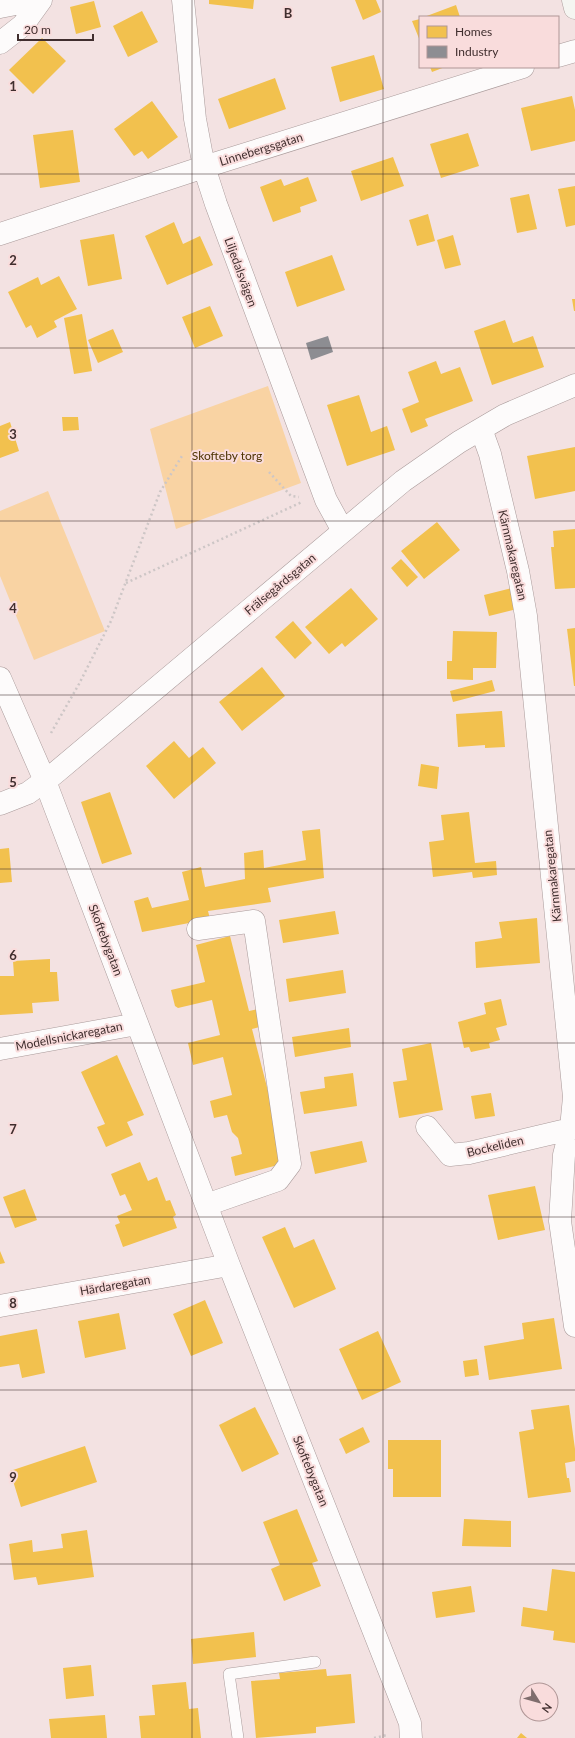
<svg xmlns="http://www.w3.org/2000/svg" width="575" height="1738" font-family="Lato,sans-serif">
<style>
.green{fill:#f9d3a3}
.homes{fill:#f2c14e}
.industry{fill:#8d8d92}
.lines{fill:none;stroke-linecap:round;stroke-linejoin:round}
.lane-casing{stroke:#a99a9a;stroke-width:12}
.street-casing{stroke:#a99a9a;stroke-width:23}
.secondary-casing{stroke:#a99a9a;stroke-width:23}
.path{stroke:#cdc6c6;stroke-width:2.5;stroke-dasharray:2 3;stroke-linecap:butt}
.lane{stroke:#fdfbfb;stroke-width:11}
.street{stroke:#fdfbfb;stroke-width:22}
.secondary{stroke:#f5f5f1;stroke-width:22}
.grid{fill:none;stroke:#402e2e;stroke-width:1;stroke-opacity:0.55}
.labels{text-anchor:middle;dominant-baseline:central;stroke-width:4;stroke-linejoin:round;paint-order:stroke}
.street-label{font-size:12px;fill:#402e2e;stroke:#f9dcdc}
.park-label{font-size:12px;fill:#4e3404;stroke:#f9dcdc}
.grid-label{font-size:13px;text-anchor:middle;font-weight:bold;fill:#402e2e;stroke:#f9dcdc;stroke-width:4;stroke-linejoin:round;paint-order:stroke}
</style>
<rect width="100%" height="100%" fill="#f3e2e2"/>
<path class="green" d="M268 386 301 483 176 529 150 429Z
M48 491 105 631 34 660 0 576V511Z"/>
<path class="homes" d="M209 0H254L253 9 209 4Z
M355 0H376L381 12 363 20Z
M94 1 101 27 76 34 70 7Z
M456 5 460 17H424Z
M142 11 158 42 128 57 113 26Z
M420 19V41L412 21Z
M42 38 66 61 33 94 9 70Z
M374 55 384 89 340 102 331 67Z
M430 67H445L432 72Z
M275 78 286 109 229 129 218 99Z
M572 96 575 110V141L531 151 521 108Z
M152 101 178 137 148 159 142 151 134 156 114 129Z
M73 130 80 182 40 188 33 135Z
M468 133 479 166 441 178 430 144Z
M393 157 404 186 361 201 351 171Z
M308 177 317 201 300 207 301 212 273 222 260 187 281 179 284 186Z
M575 186V225L566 227 558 189Z
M529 194 537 229 517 233 510 198Z
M428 214 435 241 417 246 409 220Z
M174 222 183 244 200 236 213 265 167 285 145 236Z
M114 234 122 279 88 286 80 240Z
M453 235 461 265 445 269 437 240Z
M332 255 345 290 297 307 285 272Z
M59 276 77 309 54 321 57 327 37 338 31 325 26 328 8 292 38 277 41 285Z
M572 299H575V311H574Z
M210 306 223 336 195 348 182 317Z
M82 314 92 371 74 374 64 318Z
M505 320 513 343 533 336 544 367 492 385 474 331Z
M113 329 123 352 98 363 88 340Z
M436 361 441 374 460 367 473 401 425 419 428 426 411 433 402 409 419 402 408 372Z
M359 395 371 432 387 426 395 450 347 466 327 405Z
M62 417H78L79 430 63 431Z
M10 422 19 451 0 458V426Z
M575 447V491L535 499 527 456Z
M437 522 460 550 424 579 401 551Z
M575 529V588L555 589 551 547H554L553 531Z
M401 559 418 577 407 587 391 568Z
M351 588 378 619 345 647 342 643 329 654 305 627Z
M512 588 517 609 489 616 484 595Z
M293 621 312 643 295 659 275 637Z
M575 628V686H574L567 629Z
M453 631 497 632 496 668H473V680L447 679V661H452Z
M262 667 285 696 242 731 219 702Z
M492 680 495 691 453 702 450 691Z
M502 711 505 747 485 748V745L458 747 456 714Z
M174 741 189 758 203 747 216 763 174 799 146 766Z
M421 764 439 767 437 789 418 786Z
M110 792 132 854 102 864 81 802Z
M469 812 475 863 496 861 497 875 473 878 472 872 433 877 429 842 444 840 441 815Z
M320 829 324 878 268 888 271 902 208 911 210 919 142 932 134 901 148 897 152 908 189 900 182 872 201 867 205 887 245 879 244 853 263 850 264 868 306 860 302 831Z
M9 848 12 882 0 883V849Z
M335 911 339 934 283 943 279 920Z
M537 918 540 963 476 968 475 942 502 938 499 922Z
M230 936 249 1011 263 1008 267 1025 252 1029 285 1157 278 1165 235 1176 231 1157 242 1154 238 1138 232 1132 227 1115 214 1118 210 1101 232 1095 223 1057 193 1065 188 1043 220 1035 212 1000 178 1008 175 1006 171 990 205 982 196 945Z
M50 959V972H57L59 1001 32 1003 33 1013 0 1015V976H14L13 961Z
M343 970 346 993 289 1002 286 979Z
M501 999 507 1025 496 1028 500 1040 489 1043 490 1048 471 1052 469 1047 464 1048 458 1022 486 1014 484 1003Z
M349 1028 351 1047 295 1057 292 1037Z
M431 1043 443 1110 399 1118 393 1082 407 1080 402 1049Z
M117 1055 144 1115 127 1122 133 1135 106 1147 97 1127 105 1124 81 1072Z
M353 1073 357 1106 304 1114 300 1092 325 1088 324 1077Z
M491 1093 495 1116 475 1119 471 1096Z
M362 1141 367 1162 315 1174 310 1152Z
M140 1162 148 1181 157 1177 166 1201 170 1200 176 1215 173 1217 177 1228 123 1247 115 1225 120 1223 117 1216 132 1210 125 1194 120 1196 111 1174Z
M535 1186 545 1230 498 1240 488 1195Z
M25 1189 37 1220 15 1228 3 1197Z
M285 1227 294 1248 314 1239 336 1289 294 1308 262 1237Z
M0 1251 5 1263 0 1264Z
M205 1300 223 1343 191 1356 173 1314Z
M119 1313 126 1349 85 1358 78 1321Z
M554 1318 562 1369 489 1380 484 1346 524 1339 522 1323Z
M37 1329 45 1373 22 1378 19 1364 0 1367V1336Z
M378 1331 401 1382 362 1400 339 1349Z
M477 1359 479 1375 465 1377 463 1361Z
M569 1405 575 1449V1461L565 1463 567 1478H569L571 1492 528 1498 519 1432 534 1429 531 1410Z
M255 1407 279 1454 242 1472 219 1425Z
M363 1427 370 1442 346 1454 339 1439Z
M388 1440H441V1497H393V1469H388Z
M85 1446 97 1482 21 1507 10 1471Z
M297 1509 318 1561 312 1563 321 1586 284 1601 271 1569 280 1565 263 1522Z
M464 1519 511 1521V1547L462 1546Z
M87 1530 94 1577 38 1585 36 1577 14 1580 9 1544 32 1540 33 1552 63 1548 61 1534Z
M552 1569 575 1572V1643L553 1640 554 1631 521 1626 523 1607 547 1611Z
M471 1586 475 1612 436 1618 432 1592Z
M254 1632 256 1657 193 1664 191 1639Z
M91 1665 94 1696 66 1699 63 1668Z
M326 1669 327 1676 351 1674 355 1723 316 1727V1733L256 1738 251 1681 280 1679 279 1673Z
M186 1682 189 1709 198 1708 201 1738H141L139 1716 155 1715 152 1685Z
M105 1715 107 1738H51L49 1719Z
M521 1733 527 1738H517Z"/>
<path class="industry" d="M328 336 333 352 311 360 306 343Z"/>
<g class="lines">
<defs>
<path id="lane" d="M238 1738 229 1674 315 1662"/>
<path id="street" d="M183 0 195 119 204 167 216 204 326 500 343 531
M0 7 36 0
M0 43 23 25 41 0
M558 56 575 51
M0 234 204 167 523 67
M481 429 490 454 518 571 526 616 574 1097 571 1128 564 1155 560 1221 575 1326
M0 678 45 781 229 1265 410 1723 411 1738
M0 804 28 793 54 774 403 481 459 442 505 415 575 385
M198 929 254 921 290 1164 278 1180 206 1205
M0 1049 137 1024
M427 1127 450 1155 469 1153 575 1128
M0 1306 229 1265"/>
<path id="secondary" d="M573 0 575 8"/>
</defs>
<use href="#lane" class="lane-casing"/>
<use href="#street" class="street-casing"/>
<use href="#secondary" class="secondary-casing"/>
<path class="path" d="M269 472 291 496 299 497
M126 583 302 502
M51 733 79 684 111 621 160 492 182 456
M374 1738 387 1735"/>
<use href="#lane" class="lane"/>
<use href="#street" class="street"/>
<use href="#secondary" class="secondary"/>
</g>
<path class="grid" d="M192 0V1738M383 0V1738M0 174H575M0 348H575M0 521H575M0 695H575M0 869H575M0 1043H575M0 1217H575M0 1390H575M0 1564H575"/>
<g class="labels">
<g class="street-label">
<text transform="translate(261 149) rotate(-17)">Linnebergsgatan</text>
<text transform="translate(241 272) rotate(70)">Liljedalsvägen</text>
<text transform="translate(513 555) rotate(77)">Kärnmakaregatan</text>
<text transform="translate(280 584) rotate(-40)">Frälsegårdsgatan</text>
<text transform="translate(552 876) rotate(-96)">Kärnmakaregatan</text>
<text transform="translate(106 940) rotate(69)">Skoftebygatan</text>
<text transform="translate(69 1036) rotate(-11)">Modellsnickaregatan</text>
<text transform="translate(495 1146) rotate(-13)">Bockeliden</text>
<text transform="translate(115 1285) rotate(-10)">Härdaregatan</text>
<text transform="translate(311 1471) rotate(68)">Skoftebygatan</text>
</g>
<g class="park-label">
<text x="227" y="455">Skofteby torg</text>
</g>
</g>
<g class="grid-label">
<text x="288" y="18">B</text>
<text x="13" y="91">1</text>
<text x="13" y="265">2</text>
<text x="13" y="439">3</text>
<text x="13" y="613">4</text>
<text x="13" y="787">5</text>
<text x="13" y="960">6</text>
<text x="13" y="1134">7</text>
<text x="13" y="1308">8</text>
<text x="13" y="1482">9</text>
</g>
<rect x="419" y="16" width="140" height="52" fill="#f9dcdc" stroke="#af9696"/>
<rect x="427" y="26" width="20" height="12" fill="#f2c14e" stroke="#af9696"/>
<text x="455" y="36" font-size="12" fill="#402e2e">Homes</text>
<rect x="427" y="46" width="20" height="12" fill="#8d8d92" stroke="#af9696"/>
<text x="455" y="56" font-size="12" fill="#402e2e">Industry</text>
<g transform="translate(539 1702) rotate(127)"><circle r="19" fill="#f9dcdc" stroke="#af9696"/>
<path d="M0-3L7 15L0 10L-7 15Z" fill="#7f6d6d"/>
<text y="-6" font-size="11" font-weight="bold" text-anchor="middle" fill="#402e2e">N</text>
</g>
<path d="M18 34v6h75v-6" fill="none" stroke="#402e2e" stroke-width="2"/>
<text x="24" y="34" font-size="12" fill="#402e2e" stroke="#f9dcdc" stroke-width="3" paint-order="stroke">20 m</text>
</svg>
